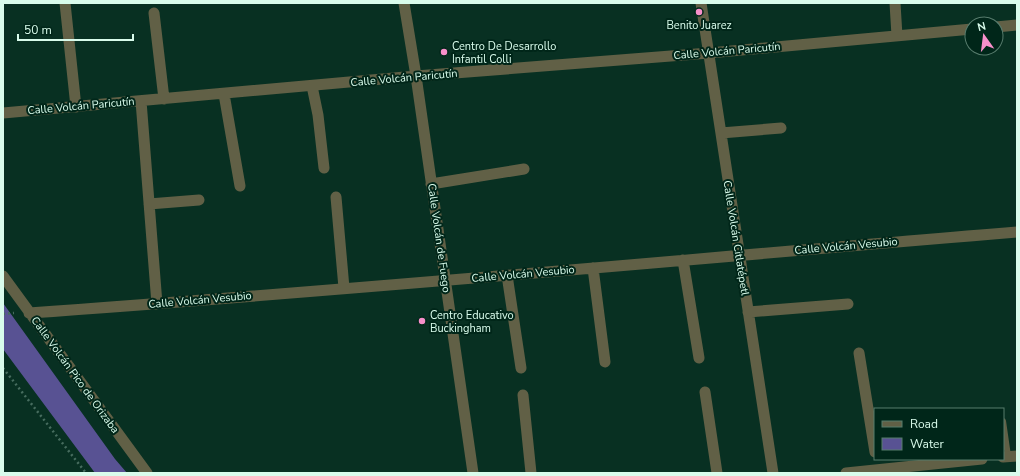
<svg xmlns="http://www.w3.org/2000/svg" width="1020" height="476" font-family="'Nunito Sans',sans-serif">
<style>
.water{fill:#585293}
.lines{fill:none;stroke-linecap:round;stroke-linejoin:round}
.path{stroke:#476d5f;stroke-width:2.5;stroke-dasharray:2 3;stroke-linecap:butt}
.service{stroke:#616046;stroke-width:6}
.minor{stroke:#616046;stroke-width:11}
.poi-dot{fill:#f890cb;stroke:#002619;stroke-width:1.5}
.labels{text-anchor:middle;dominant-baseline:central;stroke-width:4;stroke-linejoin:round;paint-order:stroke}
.poi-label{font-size:11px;fill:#d9fcec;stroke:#002619;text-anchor:start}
.street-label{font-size:11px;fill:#d9fcec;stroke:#002619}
</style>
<rect width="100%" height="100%" fill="#083022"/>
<path class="water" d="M3 303 115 459 127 473H95L3 349Z"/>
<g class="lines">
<path class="path" d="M3 314 14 313
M3 368 86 473"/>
<path class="service" d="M1003 421 1008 456"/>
<path class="minor" d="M65 3 76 107
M404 3 416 76 473 473
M701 3 773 473
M895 3 897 36
M154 13 164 99
M996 27 1017 25
M312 86 318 115 324 168
M224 94 240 186
M141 101 157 304
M3 113 416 76 709 53 972 29
M721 133 781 128
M431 184 524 169
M336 197 344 288
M149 204 199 200
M683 260 699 358
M593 268 605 362
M507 275 521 368
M3 276 147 473
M748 312 848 304
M29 313C359 290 688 259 1017 232
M859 353 875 452
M705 392 717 473
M523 395 531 473
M1003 457 1017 456
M846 473 982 459"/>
</g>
<g class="poi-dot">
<circle cx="699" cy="12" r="4"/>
<circle cx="444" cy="52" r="4"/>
<circle cx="422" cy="321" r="4"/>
</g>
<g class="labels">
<g class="poi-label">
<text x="699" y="25" text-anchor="middle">Benito Juarez</text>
<text x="452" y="46">Centro De Desarrollo<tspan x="452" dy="13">Infantil Colli</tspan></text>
<text x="430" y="315">Centro Educativo<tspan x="430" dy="13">Buckingham</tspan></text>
</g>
<g class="street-label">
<text transform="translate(727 51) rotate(-5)">Calle Volcán Paricutín</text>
<text transform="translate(404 78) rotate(-5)">Calle Volcán Paricutín</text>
<text transform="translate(81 106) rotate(-5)">Calle Volcán Paricutín</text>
<text transform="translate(439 238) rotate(82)">Calle Volcán de Fuego</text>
<text transform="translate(736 238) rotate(81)">Calle Volcán Citlatépetl</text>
<text transform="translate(846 246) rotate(-5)">Calle Volcán Vesubio</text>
<text transform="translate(523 274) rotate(-5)">Calle Volcán Vesubio</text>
<text transform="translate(200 300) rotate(-5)">Calle Volcán Vesubio</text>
<text transform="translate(75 375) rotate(54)">Calle Volcán Pico de Orizaba</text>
</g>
</g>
<rect width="1020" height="476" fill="none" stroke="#d9fcec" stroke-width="8"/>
<rect x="874" y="408" width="130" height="52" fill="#002619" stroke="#577c6d"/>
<rect x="882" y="421" width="20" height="6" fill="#616046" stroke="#577c6d"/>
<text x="910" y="428" font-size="12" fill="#d9fcec">Road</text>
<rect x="882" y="438" width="20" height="12" fill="#585293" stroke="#577c6d"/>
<text x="910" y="448" font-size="12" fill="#d9fcec">Water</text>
<g transform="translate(984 36) rotate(346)"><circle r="19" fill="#002619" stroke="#577c6d"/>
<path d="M0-3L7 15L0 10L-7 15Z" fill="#f890cb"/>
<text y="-6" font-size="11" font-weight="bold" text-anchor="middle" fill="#d9fcec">N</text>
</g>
<path d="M18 34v6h115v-6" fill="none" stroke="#d9fcec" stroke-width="2"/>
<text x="24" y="34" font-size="12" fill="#d9fcec" stroke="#002619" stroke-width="3" paint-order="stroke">50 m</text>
</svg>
